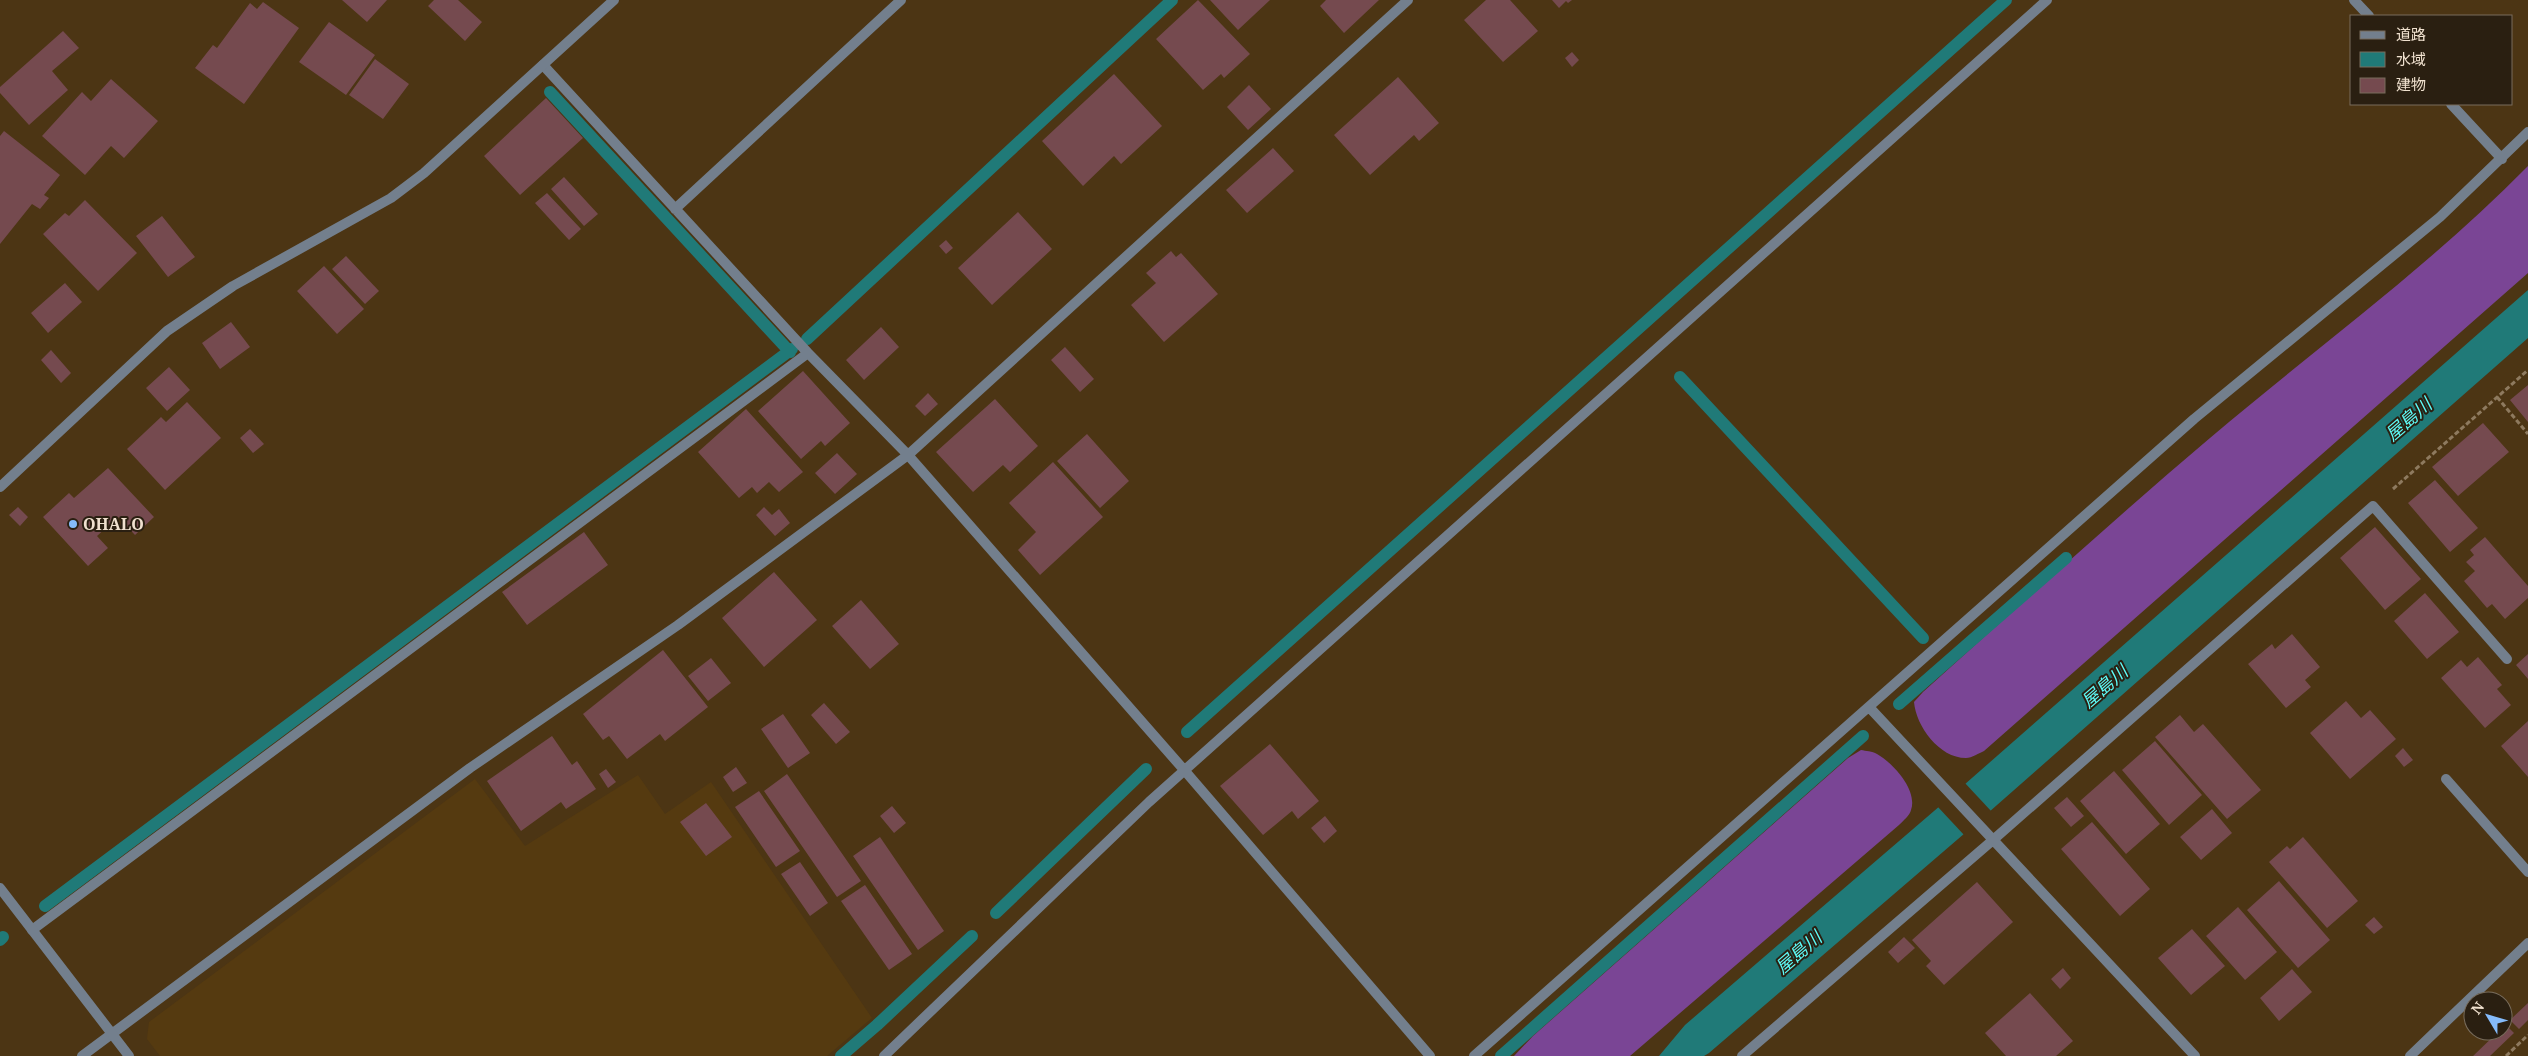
<svg xmlns="http://www.w3.org/2000/svg" width="2528" height="1056" font-family="'Noto Serif','Noto Sans JP',serif">
<style>
.built{fill:#553a10}
.forest{fill:#7a4595}
.water{fill:#207a78}
.pier{fill:#4c3514}
.lines{fill:none;stroke-linecap:round;stroke-linejoin:round}
.stream{stroke:#207a78;stroke-width:12}
.building{fill:#754a4f}
.path{stroke:#8e7a5f;stroke-width:3;stroke-dasharray:5 2.5;stroke-linecap:butt}
.minor{stroke:#737f8d;stroke-width:10}
.tertiary{stroke:#737f8d;stroke-width:10}
.poi-dot{fill:#85bbfb;stroke:#2a1f11;stroke-width:2}
.labels{text-anchor:middle;dominant-baseline:central;stroke-width:4;stroke-linejoin:round;paint-order:stroke}
.poi-label{font-size:16px;font-weight:bold;fill:#f0e1cf;stroke:#2a1f11;text-anchor:start}
.water-label{font-size:18px;font-style:italic;fill:#5efdfa;stroke:#2a1f11}
</style>
<rect width="100%" height="100%" fill="#4c3514"/>
<path class="built" d="M638 775 665 814 711 782 872 1018 827 1056H160L147 1039 149 1022 475 779 525 846Z"/>
<path class="forest" d="M2528 166V273L1984 751C1979 753 1972 758 1966 758 1939 758 1916 726 1914 702L1923 692C2018 607 2112 521 2210 438 2316 348 2430 266 2528 166Z
M1861 750C1866 751 1872 751 1877 754 1893 763 1918 790 1911 810 1910 815 1903 821 1899 825L1630 1056H1514L1533 1036 1848 758Z"/>
<path class="water" d="M2528 290V338L1972 827 1709 1053 1704 1056H1659L1685 1025 1948 799Z"/>
<path class="pier" d="M1964 782 1992 812 1965 836 1937 806Z"/>
<g class="lines">
<path class="stream" d="M550 92 790 352
M807 339 1172 0
M1680 377 1923 638
M1899 704 2066 558
M1187 732 2006 0
M45 906 792 349
M996 913 1146 769
M0 940 3 937
M841 1056 877 1025 972 936
M1501 1056 1863 736"/>
</g>
<path class="building" d="M342 0H387L367 22Z
M434 0H458L482 22 465 41 428 6Z
M1198 0 1250 54 1224 78 1221 74 1203 90 1156 39Z
M1210 0H1270L1238 30Z
M1326 0H1379L1344 33 1320 6Z
M1486 0H1510L1538 31 1503 62 1464 20Z
M1552 0H1572L1568 3 1566 1 1559 8Z
M263 2 299 28 244 104 195 68 213 45 217 48 250 3 257 9Z
M329 22 375 55 346 95 299 62Z
M63 31 79 48 52 71 68 90 29 125 0 93V87Z
M1572 52 1579 60 1572 67 1565 58Z
M375 59 409 84 383 119 349 95Z
M1114 74 1162 126 1121 164 1114 156 1083 186 1042 141Z
M1398 77 1439 123 1419 141 1414 135 1370 175 1334 135Z
M111 79 158 121 124 158 111 146 85 175 42 136 82 92 91 101Z
M1249 85 1271 109 1248 130 1227 107Z
M546 98 583 138 520 195 484 156Z
M4 131 60 175 44 195 49 198 40 209 32 204 0 244V136Z
M1273 148 1294 171 1247 213 1226 190Z
M564 177 598 214 584 226 551 189Z
M547 193 581 229 569 240 535 203Z
M85 200 137 253 98 291 43 234 65 213 69 216Z
M1018 212 1052 249 992 305 958 268Z
M162 216 195 257 168 277 136 236Z
M946 240 953 248 946 254 939 246Z
M1171 251 1176 257 1181 253 1218 294 1164 342 1131 305 1156 283 1146 273Z
M346 256 379 291 365 304 332 269Z
M324 266 364 309 337 334 297 291Z
M65 283 82 302 48 333 31 313Z
M231 322 250 347 220 369 202 343Z
M881 327 899 347 864 380 846 360Z
M1065 347 1094 379 1080 392 1051 360Z
M51 350 71 373 61 383 41 360Z
M169 367 190 390 167 411 146 388Z
M803 371 850 423 825 446 821 441 801 459 758 411Z
M2528 385V422L2510 400Z
M928 393 938 404 925 416 915 406Z
M995 399 1038 446 1010 472 1003 465 973 492 936 452Z
M187 402 221 438 165 490 127 449 161 417 166 422Z
M746 409 803 472 779 492 769 482 757 493 752 487 739 498 698 452Z
M2483 423 2509 452 2458 496 2432 467Z
M250 429 264 444 253 453 240 438Z
M1087 434 1129 481 1100 508 1057 461Z
M837 453 857 474 835 494 815 473Z
M1053 462 1103 517 1040 575 1018 550 1036 532 1009 503Z
M108 468 154 517 135 535 118 517 97 536 108 548 88 566 43 517 69 493 74 498Z
M2435 480 2478 528 2450 552 2408 503Z
M18 507 28 517 20 526 9 515Z
M764 507 772 515 779 509 790 523 775 536 756 515Z
M2375 527 2421 579 2385 610 2340 558Z
M584 532 608 565 527 625 502 592Z
M2485 537 2528 586V598L2505 619 2492 604 2487 608 2464 581 2475 571 2466 562 2474 555 2470 550Z
M774 572 817 620 764 667 722 618Z
M2425 593 2459 632 2427 659 2394 621Z
M861 600 899 644 870 669 832 626Z
M2292 634 2320 667 2305 680 2311 687 2286 708 2248 664 2272 644 2275 649Z
M663 650 708 707 665 741 660 734 627 759 609 736 603 740 583 714Z
M2528 654V679L2516 665Z
M2478 657 2502 685 2497 689 2511 705 2485 728 2441 678 2461 660 2467 667Z
M711 658 731 683 708 701 688 676Z
M2346 701 2361 718 2370 710 2396 739 2350 779 2310 733Z
M824 703 850 732 836 744 811 715Z
M783 714 810 753 788 768 761 729Z
M2180 715 2194 732 2203 724 2261 790 2227 819 2155 737Z
M2528 721V777L2501 746Z
M552 736 572 765 577 761 596 789 566 809 561 802 521 831 487 781Z
M2155 741 2202 795 2169 825 2122 770Z
M1270 744 1319 801 1298 819 1292 811 1263 835 1220 786Z
M2403 748 2413 760 2404 767 2395 756Z
M736 767 747 783 733 792 723 777Z
M606 769 616 782 608 788 599 774Z
M2114 771 2160 824 2126 854 2080 801Z
M787 774 861 881 837 897 764 791Z
M759 791 800 851 776 867 735 807Z
M2067 797 2084 816 2071 827 2054 808Z
M706 803 732 837 706 856 680 822Z
M892 806 906 823 894 833 880 816Z
M2212 809 2232 833 2201 860 2180 837Z
M1325 816 1337 831 1324 843 1311 828Z
M2092 822 2150 889 2120 916 2061 849Z
M880 837 944 931 918 950 853 856Z
M2303 837 2358 901 2327 928 2269 862 2287 846 2290 849Z
M800 862 828 903 810 916 781 874Z
M2279 881 2330 940 2298 968 2247 910Z
M1977 882 2013 922 1944 985 1926 966 1931 961 1912 940Z
M865 885 912 954 889 970 841 901Z
M2238 907 2277 952 2245 980 2206 936Z
M2374 917 2383 927 2374 934 2365 925Z
M2192 929 2225 966 2191 995 2158 958Z
M1904 937 1915 948 1898 963 1888 952Z
M2063 968 2071 978 2060 989 2051 979Z
M2292 969 2312 992 2279 1021 2260 998Z
M2030 993 2073 1041 2056 1056H2006L1985 1033Z
M2528 1003V1020L2519 1029 2510 1020Z
M2506 1025 2514 1033 2490 1056H2473L2499 1031H2503Z"/>
<g class="lines">
<path class="path" d="M2497 397 2528 434
M2393 489 2528 370
M2506 1056 2528 1035"/>
<path class="minor" d="M2354 0 2369 16
M543 65 808 353 908 455 1185 771 1430 1056
M2451 104 2502 159
M675 209 901 0
M1869 707 2195 1056
M2446 779 2528 872
M32 930 808 353
M82 1056 470 768 678 625 908 455 1408 0
M884 1056 1149 802 2047 0
M1474 1056 2194 419 2440 217 2528 132
M1742 1056 1993 840 2373 506 2507 659
M2410 1056 2528 943"/>
<path class="tertiary" d="M0 487 167 331 233 286 391 198 424 173 614 0
M0 888 129 1056"/>
</g>
<circle class="poi-dot" cx="73" cy="524" r="5"/>
<g class="labels">
<g class="poi-label">
<text x="83" y="524">OHALO</text>
</g>
<g class="water-label">
<text transform="translate(2408 419) rotate(-41)">屋島川</text>
<text transform="translate(2104 686) rotate(-41)">屋島川</text>
<text transform="translate(1798 952) rotate(-41)">屋島川</text>
</g>
</g>
<rect x="2350" y="15" width="162" height="90" fill="#2a1f11" stroke="#796d5d"/>
<rect x="2360" y="31" width="25" height="8" fill="#737f8d" stroke="#796d5d"/>
<text x="2396" y="40" font-size="15" fill="#f0e1cf">道路</text>
<rect x="2360" y="52" width="25" height="15" fill="#207a78" stroke="#796d5d"/>
<text x="2396" y="65" font-size="15" fill="#f0e1cf">水域</text>
<rect x="2360" y="78" width="25" height="15" fill="#754a4f" stroke="#796d5d"/>
<text x="2396" y="90" font-size="15" fill="#f0e1cf">建物</text>
<g transform="translate(2488 1016) rotate(308)"><circle r="24" fill="#2a1f11" stroke="#796d5d"/>
<path d="M0-4L9 19L0 12L-9 19Z" fill="#85bbfb"/>
<text y="-8" font-size="14" font-weight="bold" text-anchor="middle" fill="#f0e1cf">N</text>
</g>
</svg>
